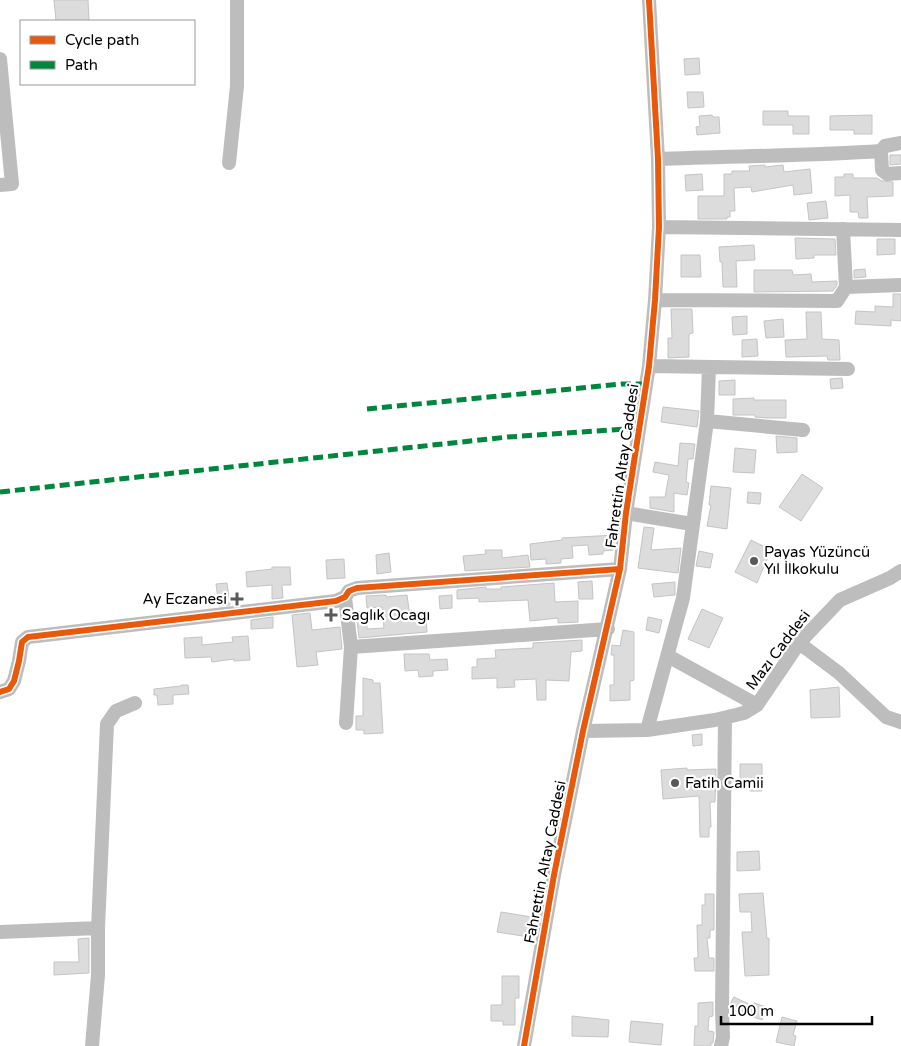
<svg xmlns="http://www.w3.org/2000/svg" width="901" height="1046" font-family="'Varela Round',sans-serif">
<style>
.building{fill:#dcdcdc;stroke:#c4c4c4}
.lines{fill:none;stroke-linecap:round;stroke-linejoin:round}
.minor{stroke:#bdbdbd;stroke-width:14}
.quiet{stroke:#00873e;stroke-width:5;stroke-dasharray:10 5;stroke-linecap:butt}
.cycleway-casing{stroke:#fff;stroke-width:9}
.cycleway{stroke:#e8590c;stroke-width:6}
.poi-dot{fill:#595959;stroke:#fff;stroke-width:2}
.labels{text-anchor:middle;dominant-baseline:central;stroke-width:4.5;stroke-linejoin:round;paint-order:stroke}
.street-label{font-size:15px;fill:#000;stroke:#fff}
.poi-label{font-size:15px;fill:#000;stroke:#fff;text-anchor:start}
</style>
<rect width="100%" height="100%" fill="#fff"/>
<path class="building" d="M54 0H88L89 21H56Z
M699 58 700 74 685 75 684 59Z
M687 92H703L704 107 688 108Z
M763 111H788V116H809V134H793V125H763Z
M712 115 713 117H719L720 133 697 135 696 127 700 126 699 116Z
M872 115V134H854V130H830V116Z
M890 155H901V164L890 165Z
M765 165V167L783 165 784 172 810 169 812 193 794 195 793 185 752 192 751 187 734 188 735 211H730V217H727V219H698V196H724V174H732V171H750L749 166Z
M702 174 703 190 686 191 685 175Z
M844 174H853V178H877L882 181 893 182V196L867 197 868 218H859L858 212H850V195L835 196V177H844Z
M826 201 828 218 809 220 807 203Z
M795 238 835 239 836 255H814V258L796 259Z
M877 239H895V254L877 255Z
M754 245 755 260 736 261 737 287H723L722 262H720L719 247Z
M681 255H700L701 277H681Z
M865 269 866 277 854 278V270Z
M754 270H792L793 275 811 274 812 282 837 281V285L833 291 754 292Z
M893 294H901V321L891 320V326L855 324 856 311 875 312V306L893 307Z
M671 309H692L693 333 689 334V357L668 358V338H672Z
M806 312H821L822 339 839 340 840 360H828L827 356 786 357 785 340 807 339Z
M747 316V334L733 335 732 317Z
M783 319 784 337 766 338 764 321Z
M757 339 758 356 742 357V340Z
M842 378 843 388 831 389 830 379Z
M735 380V395H719V381Z
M754 398V400H786V418H767L755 417V415H733V399Z
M663 407 699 411 697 427 661 422Z
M776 436 797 438V452L777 453Z
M680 443 695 444 693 459H688L686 482 689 483 687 495 674 493V512L650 508V497H665L669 475 653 472 655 462 678 466Z
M735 448 756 450 754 473 733 472Z
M802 474 823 488 801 521 779 507Z
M711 486 731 488 727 529 707 526 711 505H709Z
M748 492 761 493 760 504 747 503Z
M644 527 654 528 651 550 681 548 678 573 638 568Z
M615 535 613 550 603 551V554L589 555 588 545 572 546 573 558 561 559V563L546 564V559L531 560 530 544 562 540V538Z
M751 540 771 550 757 583 735 572Z
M485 550H502V558L528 555 530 567 465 571 463 556 486 554Z
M699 551 713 554 710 568 696 566Z
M389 553 391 572 377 574 376 555Z
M344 559 345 578 327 579 326 560Z
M272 567H290L291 585H282L283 598 272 599V585L247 587 246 572 272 569Z
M592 581 593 599H579L578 582Z
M675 582V595L654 597 652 584Z
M227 583 230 605 219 606 216 584Z
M554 583 555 602 578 601V622L558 623V618L530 621 528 600 479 602V598L457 599V590L486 587V589H501V587Z
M386 595V597L407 595 410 617H426L427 632 359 638 356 612 367 611V629L384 628 382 607 367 608 366 596Z
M452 595V608L440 609 439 596Z
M702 609 723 618 709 648 688 639Z
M310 613 312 630 340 627 342 649 316 652 318 665 297 667 292 615Z
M272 617H273V628L251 629V620Z
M648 617 662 620 659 633 646 630Z
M623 630 634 632V680L630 681V700L610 701V685H614V655H611L612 645 620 646Z
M248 636 250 660 234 661V659L212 662 211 657 185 658 184 638 202 637V645L233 642 232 637Z
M582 640V651L571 652 569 681 546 680V700H537L536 679 514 680 515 687 497 688V678L472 679V667H477V659L496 658 495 650 533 648V643Z
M404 654H429L430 660 447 659 448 670 433 671V676L419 677 418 670 405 671Z
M363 678 373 680V683H380L383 733 364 734V730H356V716H363Z
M181 685H188L189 694 173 695V704L158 705 157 695H154V689L181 686Z
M839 687 840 717 811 718 810 690Z
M702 734V745L693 746 692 735Z
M740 764H762V791H750L749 783H740Z
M687 768V770L716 769 715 802H710L711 827H709V837H700L699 796 663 799 661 770Z
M759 851 760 870 737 871V852Z
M763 893 767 939 769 938V975L745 976 742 932H752L751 912H740L739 894Z
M705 894H714V930H710V938H707L709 958H714V971H695L694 958H698L697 925H702V905H705Z
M501 912 532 917 529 937 497 932Z
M89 938V973L54 975V962H79L78 939Z
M502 976H519V998H515V1025H503V1021H491V1005H502Z
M734 997 753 1006 754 1003 766 1007 762 1020 743 1013 742 1015 731 1009V1002Z
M713 1002V1016L709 1017 708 1031 714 1032 713 1043H711V1046H694L695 1026H698V1003Z
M572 1016 609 1020 608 1037 572 1036Z
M782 1017 797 1021 793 1035 796 1036 794 1046 776 1042Z
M631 1021 663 1024 661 1045 629 1042Z"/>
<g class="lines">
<path class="minor" d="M0 59 12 184 0 185
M881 151 882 170 887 174 901 173
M658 159C732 156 807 156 881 151L885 146 901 143
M229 163 237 86V0
M659 227 901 230
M843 229 846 287
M655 300 837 301 846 287 901 285
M649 366 848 369
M707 421 803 430
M626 513 692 524
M345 597 351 647 346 723
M799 643 839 673 886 717 901 722
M351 647 608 629
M668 656 757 705
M0 692 9 689 14 681 19 661 22 642 28 637 336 601 345 597 349 591 357 588 620 569
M647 730 683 598 707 421 709 367
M583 731 647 730 715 720 744 713 757 705 799 643 840 600 890 578 901 571
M98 928 107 724 116 711 135 703
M0 932 98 928V975L92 1046
M524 1046 554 875 583 731 620 569 626 513 649 366 655 300 659 227 658 159 649 0
M721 1046 723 1037 722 1010 725 718"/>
<path class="quiet" d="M367 409 622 384H647
M0 492 396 449 508 437 640 428"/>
<defs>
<path id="cycleway" d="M0 692 9 689 14 681 19 661 22 642 28 637 336 601 345 597 349 591 357 588 620 569
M524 1046 554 875 583 731 620 569 626 513 649 366 655 300 659 227 658 159 649 0"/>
</defs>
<use href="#cycleway" class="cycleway-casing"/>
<use href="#cycleway" class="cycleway"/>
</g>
<g class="poi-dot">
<circle cx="754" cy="561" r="5"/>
<path d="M234.5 591.5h5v5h5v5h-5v5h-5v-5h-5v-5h5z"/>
<path d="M328.5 607.5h5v5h5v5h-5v5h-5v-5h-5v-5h5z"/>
<circle cx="675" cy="783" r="5"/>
</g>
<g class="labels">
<g class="street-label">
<text transform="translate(622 466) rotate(-82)">Fahrettin Altay Caddesi</text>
<text transform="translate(778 650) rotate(-53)">Mazı Caddesi</text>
<text transform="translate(545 862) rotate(-79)">Fahrettin Altay Caddesi</text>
</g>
<g class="poi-label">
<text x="764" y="552">Payas Yüzüncü<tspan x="764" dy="17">Yıl İlkokulu</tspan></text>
<text x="227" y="599" text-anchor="end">Ay Eczanesi</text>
<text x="342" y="615">Saglık Ocagı</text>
<text x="685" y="783">Fatih Camii</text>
</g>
</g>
<rect x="20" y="20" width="175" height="65" fill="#ffffff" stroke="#999999"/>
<rect x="30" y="36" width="25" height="8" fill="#e8590c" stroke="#999999"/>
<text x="65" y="45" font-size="15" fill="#000000">Cycle path</text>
<rect x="30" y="61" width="25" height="8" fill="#00873e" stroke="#999999"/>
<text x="65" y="70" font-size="15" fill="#000000">Path</text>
<path d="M721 1016v8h151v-8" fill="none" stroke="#000000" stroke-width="2.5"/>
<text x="728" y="1016" font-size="15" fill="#000000" stroke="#ffffff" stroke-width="4" paint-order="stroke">100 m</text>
</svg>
